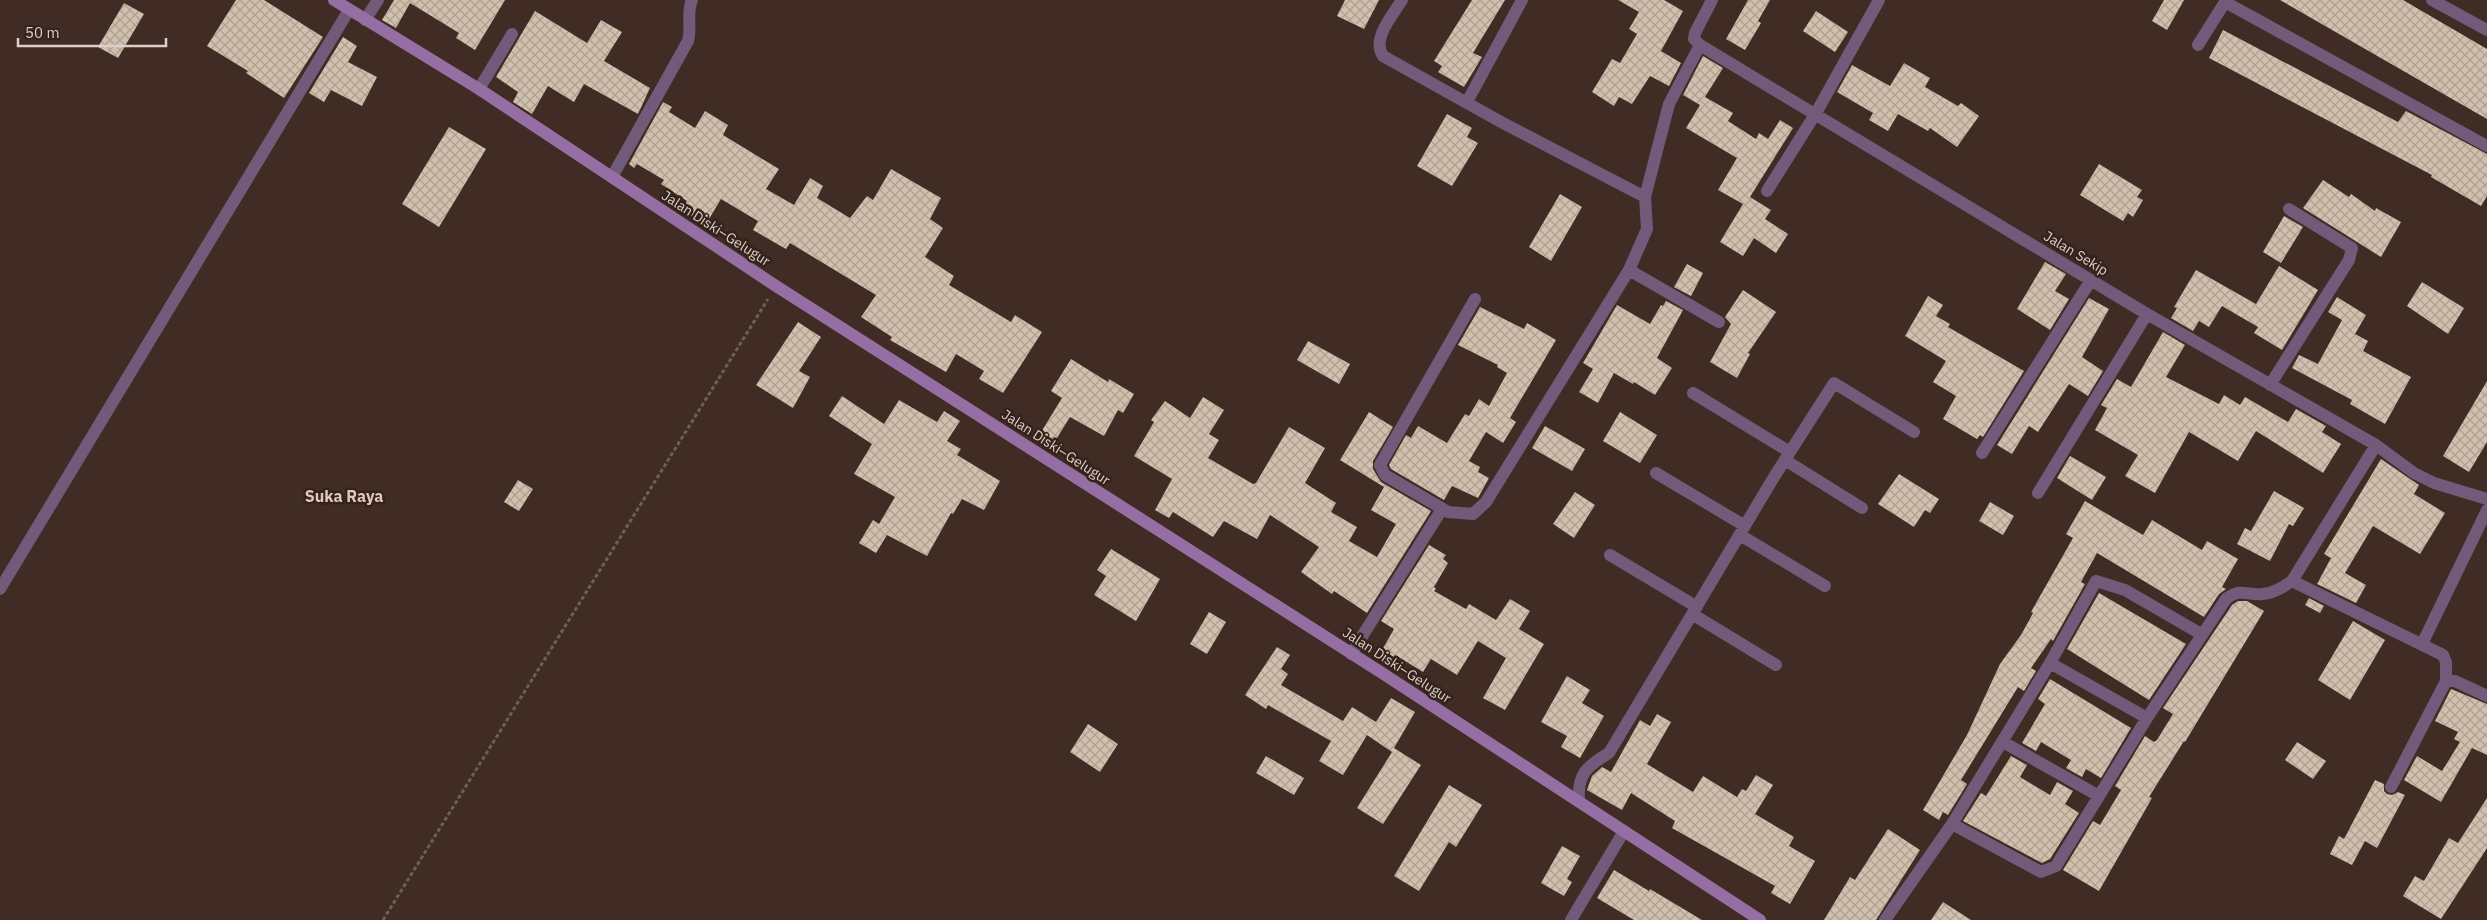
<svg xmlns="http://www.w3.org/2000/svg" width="2487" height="920" font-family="'IBM Plex Sans',sans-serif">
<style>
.building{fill:url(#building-cross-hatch)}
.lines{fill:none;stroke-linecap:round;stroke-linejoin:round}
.path{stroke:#6f5d56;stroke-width:3;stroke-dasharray:4 2.5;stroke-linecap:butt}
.street{stroke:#725a7a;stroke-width:12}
.secondary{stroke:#956fa3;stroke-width:12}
.labels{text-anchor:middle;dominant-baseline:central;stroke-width:5;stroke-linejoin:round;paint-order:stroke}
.street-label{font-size:14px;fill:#dccfca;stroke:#35231b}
.quarter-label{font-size:16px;font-weight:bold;fill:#e0c7bc;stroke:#35231b}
</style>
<defs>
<pattern id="building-cross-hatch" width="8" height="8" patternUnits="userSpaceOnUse" patternTransform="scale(1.25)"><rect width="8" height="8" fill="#d1c0ad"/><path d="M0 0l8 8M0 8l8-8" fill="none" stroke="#ada091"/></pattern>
</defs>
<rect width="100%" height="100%" fill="#402c24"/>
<path class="building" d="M236 0H264L323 37 284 98 246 73 248 71 207 46Z
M394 0H505L475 50 456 38 459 33 410 3 396 28 382 20Z
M1345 0H1379L1364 29 1337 16Z
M1472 0H1505L1473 53 1482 57 1464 87 1438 72 1442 66 1434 61Z
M1618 0H1664L1683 11 1661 51 1681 63 1669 86 1650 76 1632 104 1619 97 1614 106 1592 92 1612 59 1620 63 1637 34 1629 29 1639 12Z
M1748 0H1770L1758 21 1761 23 1745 50 1726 39Z
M2164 0H2184L2167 30 2152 21Z
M2280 0H2403L2487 49V119Z
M124 3 144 14 118 58 98 47Z
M535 11 587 43 601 20 622 32 604 61 650 88 638 114 584 84 574 102 548 86 532 114 513 102 518 92 496 77Z
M1816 11 1848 32 1835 52 1803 31Z
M2223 30 2398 122 2406 111 2487 154V196L2481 206 2431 177 2432 175 2209 58Z
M343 37 357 46 348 62 377 77 362 106 331 90 324 102 309 93Z
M1703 56 1723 68 1705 97 1733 113 1728 121 1756 139 1759 133 1768 139 1780 120 1793 128 1750 197 1771 210 1765 219 1788 234 1776 253 1754 238 1743 256 1720 242 1743 204 1718 190 1737 158 1686 128 1700 105 1683 95Z
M1904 63 1930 78 1925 87 1958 106 1961 103 1979 116 1957 147 1930 128 1928 131 1898 114 1888 131 1869 120 1873 113 1837 92 1852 65 1890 86Z
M663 102 672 107 669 112 695 128 705 111 728 125 723 135 779 169 766 189 794 205 810 178 823 186 817 198 850 218 867 196 873 200 891 169 941 198 930 219 943 228 925 257 954 276 949 285 1011 322 1015 315 1042 332 1003 393 979 379 984 371 956 354 946 372 890 340 892 337 861 317 876 295 790 243 786 249 753 230 758 221 721 199 706 224 682 210 687 201 661 184 664 180 637 164 634 168 629 164Z
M1447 114 1472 128 1467 137 1478 143 1452 186 1417 166Z
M449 127 486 149 439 227 402 204Z
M2099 164 2142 190 2137 197 2143 200 2133 217 2128 213 2123 221 2080 195Z
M2323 180 2349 197 2351 194 2375 211 2376 208 2401 222 2381 257 2303 208Z
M1560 194 1582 207 1551 261 1529 247Z
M2284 216 2303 227 2281 263 2263 252Z
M2045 262 2066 274 2055 291 2069 299 2050 330 2017 309Z
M1687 264 1703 273 1691 296 1674 287Z
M2279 266 2318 290 2282 350 2254 333 2258 327 2222 306 2209 327 2199 321 2193 331 2171 318 2177 308 2174 307 2196 270 2256 304Z
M2422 282 2464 308 2448 334 2407 306Z
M1743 290 1776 312 1748 353 1750 354 1737 378 1710 362 1731 324 1725 317Z
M1928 296 1943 305 1936 316 1950 324 1948 327 2024 371 1983 437 1980 435 1977 439 1943 419 1956 396 1933 382 1946 361 1905 336Z
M2337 297 2366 315 2355 334 2368 341 2363 351 2411 377 2385 424 2350 404 2352 400 2292 368 2299 355 2318 364 2342 320 2328 312Z
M2089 298 2109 309 2082 357 2103 371 2088 396 2069 384 2038 432 2029 426 2012 454 1997 445Z
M1666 301 1683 310 1657 358 1672 368 1655 395 1634 382 1633 384 1614 373 1598 403 1579 392 1593 369 1583 363 1617 305 1650 324 1661 305 1663 306Z
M1480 307 1524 329 1527 323 1556 340 1510 418 1516 422 1503 443 1486 432 1469 461 1480 467 1478 472 1489 478 1478 498 1452 486 1444 500 1391 469 1389 465 1406 435 1411 438 1418 426 1447 443 1465 414 1469 416 1479 399 1489 406 1507 373 1497 367 1498 365 1458 345Z
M798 322 821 337 799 371 810 377 793 408 756 385Z
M2163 332 2185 345 2166 377 2219 404 2224 395 2240 405 2245 397 2288 422 2296 409 2326 426 2322 432 2341 444 2323 473 2256 431 2238 461 2189 432 2155 493 2125 476 2138 455 2095 430 2107 408 2101 405 2117 379 2131 387Z
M1308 341 1350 364 1339 384 1297 360Z
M1071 359 1108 382 1109 379 1134 394 1123 413 1118 410 1104 436 1070 417 1052 446 1038 437 1062 398 1051 391Z
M2487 381V442L2469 472 2443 456Z
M842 396 884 424 899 400 937 422 944 411 960 421 947 441 961 449 957 455 1000 481 984 510 962 499 953 514 951 513 927 556 887 535 876 553 859 543 873 520 879 524 895 497 854 474 872 444 829 416Z
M1203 397 1224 410 1209 434 1219 440 1208 458 1253 484 1256 483 1289 427 1325 448 1305 483 1336 503 1331 512 1357 527 1349 541 1377 557 1396 524 1371 510 1384 487 1340 460 1369 412 1393 427 1373 461V469L1381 482 1431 511 1367 613 1334 591 1332 594 1301 572 1319 547 1270 515 1257 539 1224 521 1213 537 1173 512 1169 518 1155 510 1172 479 1134 456 1154 422 1151 420 1165 401 1190 418Z
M1620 412 1657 435 1640 463 1603 441Z
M1545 426 1585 449 1572 471 1532 448Z
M2070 456 2106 477 2092 500 2057 478Z
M2381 459 2419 485 2414 494 2445 513 2420 554 2373 526 2345 573 2366 585 2356 603 2317 584 2331 558 2324 554Z
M1899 474 1939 499 1930 513 1925 510 1914 527 1878 504Z
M518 480 533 489 519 511 504 502Z
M2274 491 2304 508 2293 526 2289 524 2270 561 2237 544 2245 528 2251 531Z
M1575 492 1595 505 1574 538 1553 524Z
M2085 501 2143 535 2152 520 2202 550 2207 541 2238 559 2222 587 2226 589 2219 594 2204 617 2097 553 2081 582 2085 584 2053 641 2051 639 2031 668 2036 671 2024 691 2018 687 1961 780 1967 784 1948 815 1943 812 1939 820 1923 810 1967 735 2000 664 2021 635 2033 613 2031 612 2073 538 2066 534Z
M1990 502 2014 516 2003 535 1979 521Z
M1429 545 1446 555 1443 559 1448 563 1434 587 1436 589 1434 591 1466 609 1469 604 1496 620 1510 599 1530 611 1519 629 1544 644 1505 710 1483 698 1506 658 1478 641 1457 675 1431 659 1423 672 1397 656 1395 658 1382 650 1394 629 1381 621Z
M1111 549 1160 579 1136 621 1094 595 1106 576 1097 570Z
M2099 593 2186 644 2149 700 2067 649Z
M2309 598 2324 606 2320 613 2305 605Z
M2238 601H2247L2264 611 2185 742 2184 741 2149 797 2152 798 2099 891 2063 870 2093 821 2100 825 2121 790 2115 786 2145 736 2154 742 2157 740 2173 714 2163 708 2232 605Z
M1209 612 1226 622 1207 654 1190 644Z
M2353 621 2385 640 2350 700 2318 680Z
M1277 647 1290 655 1281 669 1288 674 1281 685 1343 721 1352 707 1376 722 1391 698 1415 712 1394 748 1421 765 1383 824 1357 808 1392 752 1367 735 1343 775 1319 761 1331 741 1268 705 1266 709 1245 695Z
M1567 676 1590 690 1582 703 1604 716 1580 758 1561 747 1567 736 1541 722Z
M2050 679 2131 728 2101 778 2086 769 2082 777 2066 768 2071 760 2041 742 2036 751 2022 743 2045 704 2038 699Z
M2451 689 2487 704V755L2472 748 2441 802 2404 780 2417 756 2442 771 2460 742 2454 739 2458 732 2435 721Z
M1657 714 1671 722 1647 764 1693 792 1703 776 1737 797 1742 789 1746 791 1756 775 1773 785 1755 814 1794 837 1789 846 1815 861 1790 904 1771 893 1775 886 1672 828 1675 821 1631 793 1622 810 1587 790 1592 776 1600 769 1602 767 1611 772 1640 720 1650 726Z
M1088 724 1118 744 1100 772 1070 752Z
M2297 742 2326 761 2313 779 2285 760Z
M1266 756 1304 778 1294 795 1256 773Z
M2011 756 2027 765 2020 777 2050 795 2057 782 2073 791 2065 804 2079 813 2050 859 2042 863 1963 821 1981 793 1986 796Z
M2375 780 2384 784V791L2387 794 2392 795 2398 792 2405 795 2377 848 2365 841 2352 865 2330 854 2339 836 2344 839Z
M1449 785 1482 805 1456 847 1449 842 1419 891 1394 876Z
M2487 798V848L2441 919 2403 896 2415 876 2424 881 2449 838 2458 843Z
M1888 829 1920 850 1876 920H1824L1850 877 1855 880Z
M1562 846 1580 856 1567 879 1572 882 1564 896 1541 883Z
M1614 870 1649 891 1650 889 1702 920H1634L1597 898Z
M1943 902 1971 920H1931Z"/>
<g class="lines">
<path class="path" d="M383 920 768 299"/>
<path class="street" d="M1402 0C1393 15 1371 39 1383 56L1501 122 1645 197
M1712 0 1695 33 1694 39 1700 45 2147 314 2376 445 2414 473 2434 483 2487 499
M2226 0 2225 2 2487 146
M2432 0 2487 30
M365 20 378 0
M2198 45 2225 2
M479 89 512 34
M1467 102 1522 0
M612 177 688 41C692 27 686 14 692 0
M1767 191 1816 113 1879 0
M1629 270 1719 322
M1475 299 1380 465 1385 475 1448 512 1473 514 1486 502 1629 270 1647 229 1645 197 1669 104 1700 45
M2270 385 2349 260 2352 248 2289 209
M1693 393 1790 452
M1982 453 2091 280
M1785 460 1862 508
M1656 473 1745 526
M2038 493 2147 314
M1740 535 1825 586
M1610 555 1697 607
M2292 581 2443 655 2446 662V681L2391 787
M0 589 349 10
M1692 614 1776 665
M2422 644 2487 510
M1351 654 1442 509
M2050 663 2147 718
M2446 681H2455L2487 696
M2003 742 2099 796
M1579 801C1577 774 1587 766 1609 753L1774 477 1834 383 1914 432
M1952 824 2041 872 2056 866 2147 718 2226 599C2241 587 2247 596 2263 594 2274 593 2283 587 2292 581L2376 445
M1571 920 1624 831
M1885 920 1952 824 2050 663 2096 581 2125 590 2201 634"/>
<path class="secondary" d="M334 0 479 89 776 286 1382 673 1760 920"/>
</g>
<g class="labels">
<g class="street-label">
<text transform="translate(716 228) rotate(33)">Jalan Diski–Gelugur</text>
<text transform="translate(2076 253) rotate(31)">Jalan Sekip</text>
<text transform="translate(1056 447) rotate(33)">Jalan Diski–Gelugur</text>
<text transform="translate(1397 665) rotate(33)">Jalan Diski–Gelugur</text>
</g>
<g class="quarter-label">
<text x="344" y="496">Suka Raya</text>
</g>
</g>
<path d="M18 38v8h148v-8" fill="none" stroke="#dccfca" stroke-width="2.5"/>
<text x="25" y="38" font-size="15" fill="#dccfca" stroke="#35231b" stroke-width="4" paint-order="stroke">50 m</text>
</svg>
